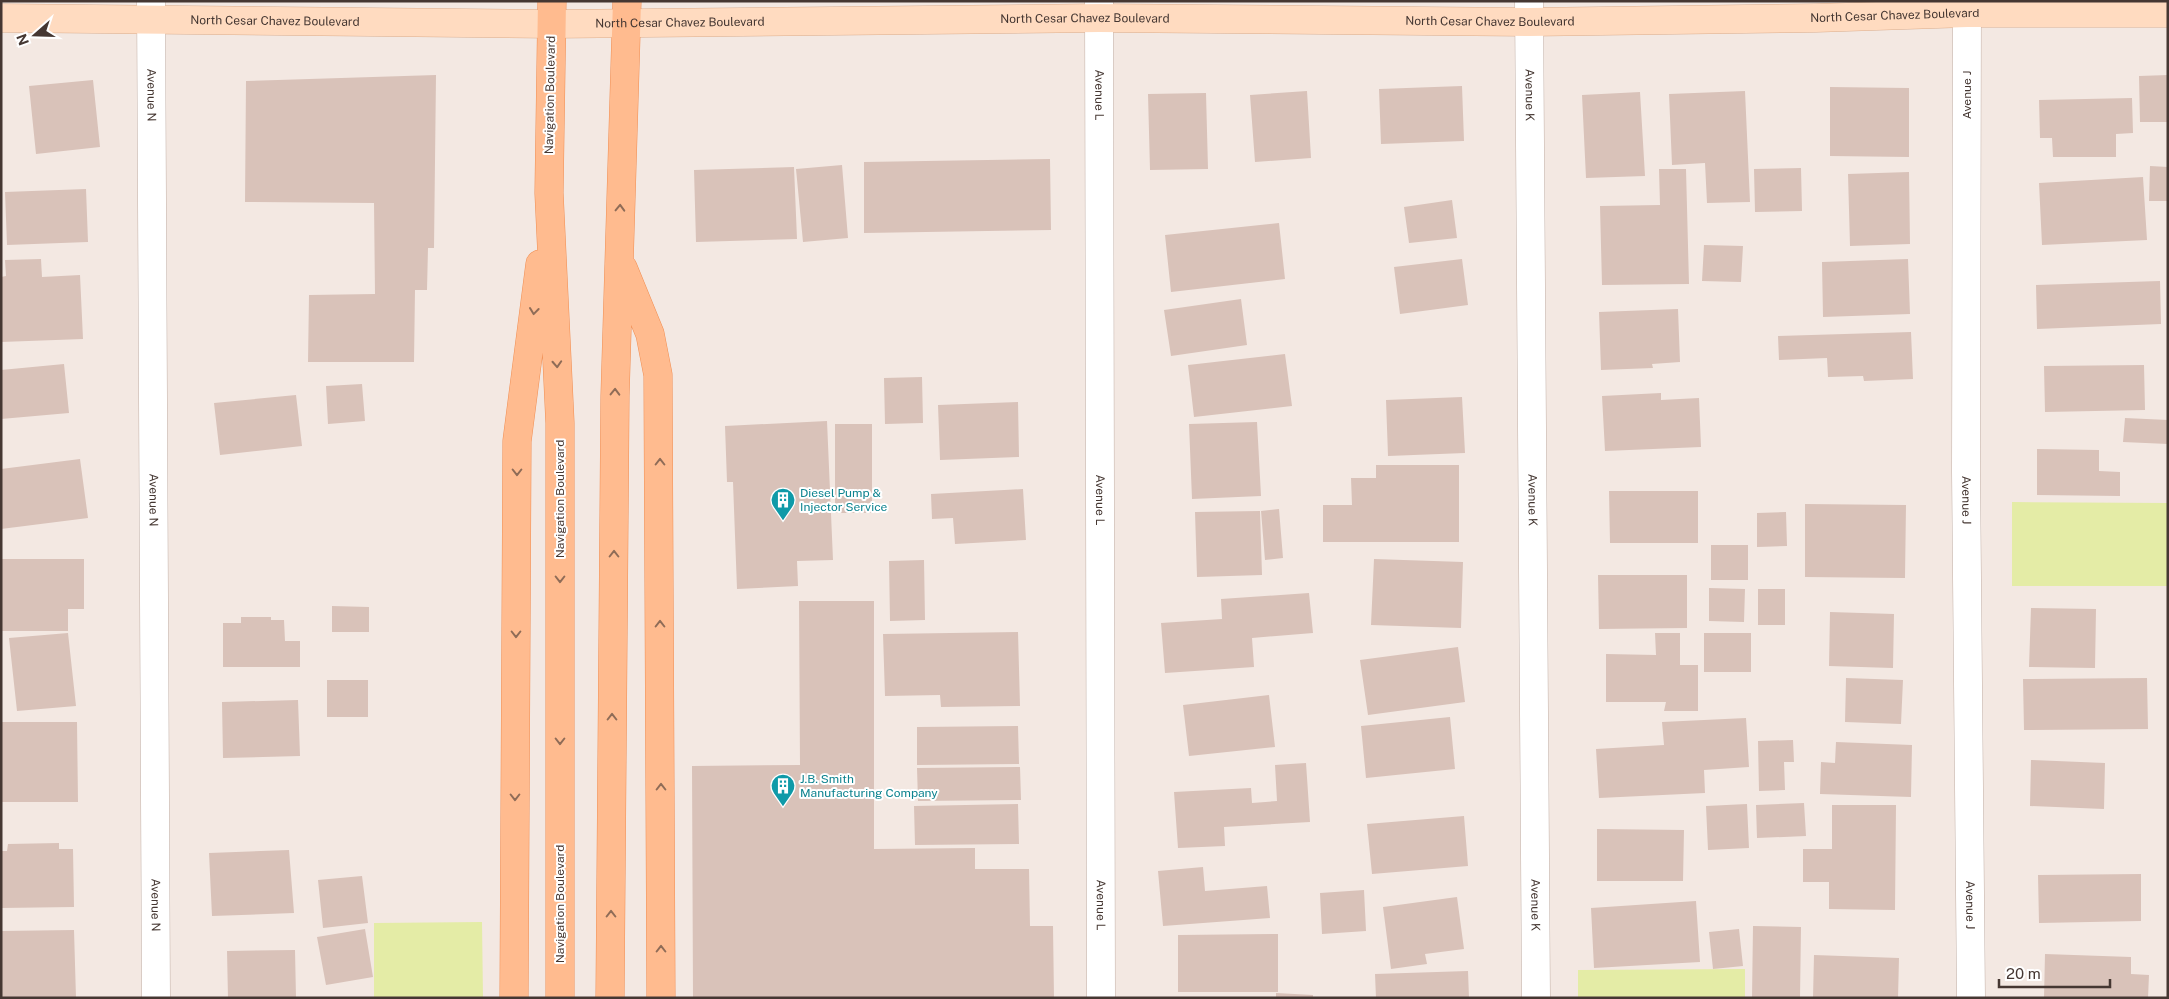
<svg xmlns="http://www.w3.org/2000/svg" width="2169" height="999" font-family="'Public Sans',sans-serif">
<style>
.green{fill:#e4eca6}
.building{fill:#d9c2b9}
.lines{fill:none;stroke-linecap:round;stroke-linejoin:round}
.street-casing{stroke:#c2b0a7;stroke-width:29}
.secondary-casing{stroke:#dbae8e;stroke-width:29}
.primary-casing{stroke:#f08e53;stroke-width:29}
.street{stroke:#fff;stroke-width:28}
.secondary{stroke:#ffdbc0;stroke-width:28}
.primary{stroke:#ffbb8f;stroke-width:28}
.oneway{stroke:#8f6c57}
.labels{text-anchor:middle;dominant-baseline:central;stroke-width:4;stroke-linejoin:round;paint-order:stroke}
.street-label{font-size:12px;fill:#453732;stroke:#fff}
.culture-label{font-size:12px;fill:#0d838f;stroke:#fff;text-anchor:start}
</style>
<rect width="100%" height="100%" fill="#f3e8e2"/>
<path class="green" d="M2012 502 2168 503V586H2012Z
M482 922 483 998H374V923Z
M1745 969V998H1578V970Z"/>
<path class="building" d="M436 75 434 248H428L427 290H415L414 362H308L309 295 375 294 374 203 245 202 246 81Z
M2168 75V122H2140L2139 76Z
M93 80 100 147 36 154 29 86Z
M1462 86 1464 141 1381 144 1379 89Z
M1830 87 1909 88V157L1830 156Z
M1307 91 1311 158 1255 162 1250 95Z
M1745 91 1750 202 1707 203 1705 163 1672 165 1669 94Z
M1640 92 1645 176 1586 178 1582 95Z
M1206 93 1208 169 1150 170 1148 94Z
M2132 98 2133 133 2116 134V157H2053L2052 138H2040L2039 100Z
M1050 159 1051 230 864 233V162Z
M842 165 848 238 803 242 796 169Z
M2150 166 2168 167V201H2149Z
M794 167 797 239 696 242 694 170Z
M1801 168 1802 211 1755 212 1754 169Z
M1659 169H1686L1689 284 1602 285 1600 206 1660 205Z
M1909 172 1910 244 1850 246 1848 174Z
M2143 177 2147 240 2042 245 2039 183Z
M86 189 88 242 7 245 5 192Z
M1452 200 1457 238 1409 243 1404 207Z
M1279 223 1285 279 1171 292 1165 235Z
M1704 245 1743 246 1741 282 1702 281Z
M41 259 42 277 80 275 83 339 1 342V277L6 276 5 260Z
M1462 259 1468 305 1400 314 1394 267Z
M1908 259 1910 314 1823 317 1822 262Z
M2160 281 2161 324 2037 329 2036 285Z
M1241 299 1247 345 1171 356 1164 310Z
M1678 309 1680 362 1652 364 1653 368 1601 370 1599 312Z
M1911 332 1913 379 1864 381 1863 376 1828 377 1827 358 1779 360 1778 336Z
M1285 354 1292 406 1194 417 1188 365Z
M64 364 69 413 1 419V370Z
M2144 365 2145 410 2045 412 2044 366Z
M922 377 923 423 885 424 884 378Z
M362 384 365 421 328 424 326 386Z
M1661 393V400L1699 398 1701 447 1605 451 1602 396Z
M296 395 302 446 220 455 214 403Z
M1462 397 1465 453 1388 456 1386 400Z
M1018 402 1019 457 940 460 938 405Z
M2125 418 2168 420V444L2123 442Z
M827 421 833 560 797 561 798 586 737 589 733 482H727L725 426Z
M1257 422 1261 496 1192 499 1189 424Z
M835 424H872V513H835Z
M2037 449 2099 450V471L2120 472V496L2037 495Z
M80 459 88 518 1 529V469Z
M1376 465H1459V542H1323V505H1352L1351 478H1376Z
M1023 489 1026 540 955 544 953 518 932 519 931 494Z
M1609 491H1698V543H1610Z
M1805 504 1906 505 1905 578 1805 577Z
M1279 509 1283 558 1265 560 1261 511Z
M1260 511 1262 575 1197 577 1195 512Z
M1786 512 1787 546 1757 547V513Z
M1711 545H1748V580H1711Z
M1 559H84V609H68V631H1Z
M1374 559 1463 562 1461 628 1371 625Z
M924 560 925 620 890 621 889 561Z
M1598 575H1687V628L1599 629Z
M1709 588 1745 589 1744 622 1709 621Z
M1758 589H1785V625H1758Z
M1309 593 1313 633 1252 638 1254 667 1165 673 1161 623 1222 619 1221 599Z
M799 601H874V849L975 848V869H1029L1030 926H1053L1054 998H693L692 766 800 765Z
M332 606 369 607V632H332Z
M2031 608 2096 609 2095 668 2029 667Z
M1830 612 1894 614 1893 668 1829 666Z
M241 617H271V620H284L285 641H300V667H223V623H241Z
M1018 632 1020 706 941 707 940 695 885 696 883 634Z
M68 633 76 706 17 711 9 638Z
M1655 633H1680V665H1698V711H1664L1666 702H1606V654L1656 655Z
M1704 633H1751V672H1704Z
M1458 647 1465 702 1368 715 1360 660Z
M1846 678 1903 680 1901 724 1845 722Z
M2147 678 2148 729 2024 730 2023 679Z
M327 680H368V717H327Z
M1269 695 1275 747 1189 756 1183 705Z
M298 700 300 756 223 758 222 702Z
M1450 717 1455 769 1366 778 1361 726Z
M1746 718 1749 767 1704 770 1705 793 1599 798 1596 749 1664 745 1662 722Z
M1 722H77L78 802H1Z
M1018 726 1019 764 917 765V727Z
M1793 740 1794 762H1784L1785 790 1759 791 1758 741Z
M1836 742 1912 745 1911 797 1820 794 1821 762 1835 763Z
M2031 760 2105 763 2104 809 2030 806Z
M1306 763 1310 822 1224 827 1225 846 1178 848 1174 792 1251 788 1252 803 1277 801 1275 765Z
M1020 767 1021 800 918 801 917 768Z
M1804 803 1806 836 1757 838 1756 805Z
M1018 804 1019 844 915 845 914 806Z
M1747 804 1749 848 1708 850 1706 806Z
M1832 805H1896L1895 910 1829 909V882H1803V849H1832Z
M1464 816 1468 866 1372 874 1367 824Z
M1597 829 1684 830 1683 881H1597Z
M59 843V849H73L74 907 1 908V851H7L8 844Z
M289 850 294 913 212 916 209 853Z
M1203 867 1205 891 1267 886 1270 918 1163 926 1158 871Z
M2141 874V921L2039 923 2038 875Z
M362 876 368 923 323 928 318 880Z
M1364 890 1366 931 1322 934 1320 893Z
M1457 897 1464 949 1425 954 1427 964 1391 969 1383 907Z
M1696 901 1700 962 1594 968 1591 908Z
M1753 926 1801 927 1800 998H1752Z
M365 929 373 977 326 985 317 937Z
M1739 929 1743 966 1713 969 1709 932Z
M74 930 76 998H1V931Z
M1278 934V992H1178V935Z
M295 950 296 998H228L227 951Z
M2045 954 2131 957V974L2149 975 2148 998H2044Z
M1814 955 1899 958 1898 998H1813Z
M1468 971 1469 998H1376L1375 974Z
M1276 993 1313 995V998H1276Z"/>
<g class="lines">
<defs>
<g id="street">
<path id="s1" d="M151 1 156 998"/>
<path id="s2" d="M1099 1 1101 998"/>
<path id="s3" d="M1529 1 1536 998"/>
<path id="s4" d="M1967 1 1966 472 1971 998"/>
</g>
<g id="secondary">
<path id="s5" d="M1 18 552 24 1099 18 1529 22 1816 18 1967 13H2168"/>
</g>
<path id="primary" d="M552 1 549 193 560 423V998
M623 268 650 334 658 375 661 998
M514 998 517 441 540 264
M610 998 615 396 627 1"/>
</defs>
<use href="#street" class="street-casing"/>
<use href="#secondary" class="secondary-casing"/>
<use href="#primary" class="primary-casing"/>
<use href="#street" class="street"/>
<use href="#secondary" class="secondary"/>
<use href="#primary" class="primary"/>
</g>
<defs><path id="oneway-chevron" d="M-2-3.5L2.5 0L-2 3.5" fill="none" stroke-width="1.6" stroke-linecap="round" stroke-linejoin="round" transform="scale(1.25)"/></defs>
<g class="oneway">
<use href="#oneway-chevron" transform="translate(620 208) rotate(-88)"/>
<use href="#oneway-chevron" transform="translate(534 311) rotate(97)"/>
<use href="#oneway-chevron" transform="translate(557 364) rotate(87)"/>
<use href="#oneway-chevron" transform="translate(615 392) rotate(-89)"/>
<use href="#oneway-chevron" transform="translate(660 462) rotate(-90)"/>
<use href="#oneway-chevron" transform="translate(517 472) rotate(90)"/>
<use href="#oneway-chevron" transform="translate(614 554) rotate(-90)"/>
<use href="#oneway-chevron" transform="translate(560 579) rotate(90)"/>
<use href="#oneway-chevron" transform="translate(660 624) rotate(-90)"/>
<use href="#oneway-chevron" transform="translate(516 634) rotate(90)"/>
<use href="#oneway-chevron" transform="translate(612 717) rotate(-90)"/>
<use href="#oneway-chevron" transform="translate(560 741) rotate(90)"/>
<use href="#oneway-chevron" transform="translate(661 787) rotate(-90)"/>
<use href="#oneway-chevron" transform="translate(515 797) rotate(90)"/>
<use href="#oneway-chevron" transform="translate(611 914) rotate(-90)"/>
<use href="#oneway-chevron" transform="translate(661 949) rotate(-90)"/>
</g>
<defs>
<symbol id="building-pin" viewBox="-11 -11 22 30"><path d="M0 17L-7.5 6A9.5 9.5 0 1 1 7.5 6Z" fill="#0f9aa8" stroke="#fff"/><path d="M-4-6H4V6H1V3H-1V6H-4ZM-2.5-4.3h1.7v1.8h-1.7ZM.8-4.3h1.7v1.8H.8ZM-2.5-1h1.7V.8h-1.7ZM.8-1h1.7V.8H.8Z" fill="#fff"/></symbol>
</defs>
<g fill-rule="evenodd">
<use href="#building-pin" x="769" y="486" width="28" height="38"/>
<use href="#building-pin" x="769" y="772" width="28" height="38"/>
</g>
<g class="labels">
<g class="street-label">
<text stroke="none"><textPath href="#s5" startOffset="1894">North Cesar Chavez Boulevard</textPath></text>
<text stroke="none"><textPath href="#s5" startOffset="1084">North Cesar Chavez Boulevard</textPath></text>
<text stroke="none"><textPath href="#s5" startOffset="274">North Cesar Chavez Boulevard</textPath></text>
<text stroke="none"><textPath href="#s5" startOffset="1489">North Cesar Chavez Boulevard</textPath></text>
<text stroke="none"><textPath href="#s5" startOffset="679">North Cesar Chavez Boulevard</textPath></text>
<text stroke="none"><textPath href="#s1" startOffset="94">Avenue N</textPath></text>
<text transform="translate(550 95) rotate(-89)">Navigation Boulevard</text>
<text stroke="none"><textPath href="#s2" startOffset="94">Avenue L</textPath></text>
<text stroke="none"><textPath href="#s3" startOffset="94">Avenue K</textPath></text>
<text transform="translate(1967 95) rotate(-90)">Avenue J</text>
<text stroke="none"><textPath href="#s1" startOffset="499">Avenue N</textPath></text>
<text transform="translate(560 499) rotate(-90)">Navigation Boulevard</text>
<text stroke="none"><textPath href="#s2" startOffset="499">Avenue L</textPath></text>
<text stroke="none"><textPath href="#s3" startOffset="499">Avenue K</textPath></text>
<text stroke="none"><textPath href="#s4" startOffset="499">Avenue J</textPath></text>
<text stroke="none"><textPath href="#s1" startOffset="904">Avenue N</textPath></text>
<text transform="translate(560 904) rotate(-90)">Navigation Boulevard</text>
<text stroke="none"><textPath href="#s2" startOffset="904">Avenue L</textPath></text>
<text stroke="none"><textPath href="#s3" startOffset="904">Avenue K</textPath></text>
<text stroke="none"><textPath href="#s4" startOffset="904">Avenue J</textPath></text>
</g>
<g class="culture-label">
<text x="800" y="493">Diesel Pump &amp;<tspan x="800" dy="14">Injector Service</tspan></text>
<text x="800" y="779">J.B. Smith<tspan x="800" dy="14">Manufacturing Company</tspan></text>
</g>
</g>
<rect width="2169" height="999" fill="none" stroke="#453732" stroke-width="5"/>
<g transform="translate(35 35) rotate(250)" stroke="#ffffff" stroke-width="4" paint-order="stroke">
<path d="M0-4L9 19L0 12L-9 19Z" fill="#453732"/>
<text y="-8" font-size="14" font-weight="bold" text-anchor="middle" fill="#453732">N</text>
</g>
<path d="M1999 979v8h111v-8" fill="none" stroke="#453732" stroke-width="2.5"/>
<text x="2006" y="979" font-size="15" fill="#453732" stroke="#ffffff" stroke-width="4" paint-order="stroke">20 m</text>
</svg>
